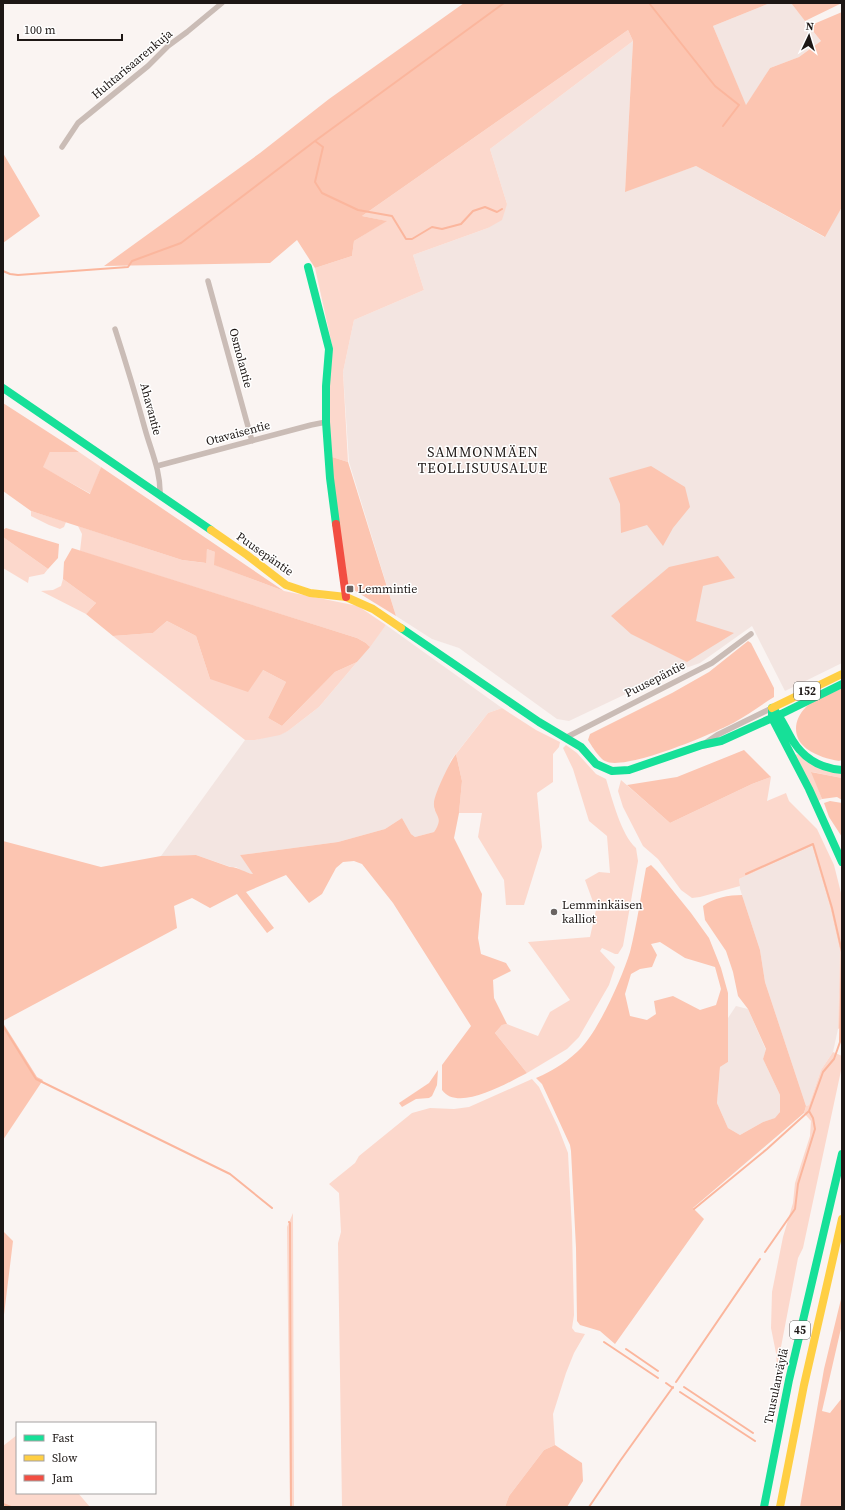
<svg xmlns="http://www.w3.org/2000/svg" width="845" height="1510" font-family="'Source Serif 4',serif">
<style>
.built{fill:#f3e5e1}
.green{fill:#fcd8cc}
.forest{fill:#fcc5b1;fill-rule:evenodd}
.lines{fill:none;stroke-linecap:round;stroke-linejoin:round}
.stream{stroke:#fbb69d;stroke-width:2}
.street{stroke:#cabcb6;stroke-width:5.5}
.fast{stroke:#16e098;stroke-width:8}
.slow{stroke:#ffcf43;stroke-width:8}
.jam{stroke:#f24e42;stroke-width:8}
.poi-dot{fill:#6a6462;stroke:#fff;stroke-width:1.5}
.labels{text-anchor:middle;dominant-baseline:central;stroke-width:3;stroke-linejoin:round;paint-order:stroke}
.shield{fill:#fff;stroke:#615d5b;stroke-width:1}
.shield-label{font-size:11px;font-weight:bold;fill:#1d1715}
.street-label{font-size:12px;fill:#1d1715;stroke:#fff}
.poi-label{font-size:12px;fill:#1d1715;stroke:#fff;text-anchor:start}
.quarter-label{font-size:14px;letter-spacing:1px;fill:#1d1715;stroke:#fff}
</style>
<rect width="100%" height="100%" fill="#faf4f2"/>
<path class="built" d="M770 3H791L821 41 799 57 770 68 746 106 713 26Z
M633 41 625 191 696 166 824 237 842 207V663L785 691 752 626 700 663 666 675 569 721 557 719 459 648 432 639 396 616 349 462 343 372 354 320 424 290 413 255 488 228 507 204 490 149Z
M386 625 502 708 488 713 451 760 434 809 438 815 439 824 434 832 415 837 411 834 402 818 385 829 338 842 240 855 254 874 246 873 236 867H231L196 855 161 856 245 740H255L288 731 319 707 357 662Z
M812 846 830 907 840 951 838 1029 833 1052 821 1070 809 1105 806 1106 765 982 760 950 740 889 739 879Z
M736 1006 748 1009 766 1050 763 1059 780 1095V1112L776 1118 763 1122 740 1135 728 1128 717 1103 720 1067 728 1062V1018Z"/>
<path class="green" d="M628 30 633 41 490 149 507 204 502 220 488 228 413 255 424 290 354 320 343 372 348 462 329 456V393L332 345 315 268 352 256 354 241 386 221 362 216Z
M50 452H79L101 467 91 494 42 467Z
M31 511 66 522 64 527 60 529 49 525 31 516Z
M78 526 182 560 205 563 207 549 215 552V565L284 591 358 606 386 625 370 647 366 643 357 638 80 551 82 534Z
M3 537 48 569 44 574 29 577 28 583 3 568Z
M63 579 96 603 86 614 41 591 53 590 61 586Z
M167 621 196 636 210 679 263 670 286 682 268 718 282 726 335 672 357 662 319 707 288 731 280 735 255 740H245L113 636 153 633Z
M502 708 536 730 560 742 559 747 553 754V782L537 793 542 847 524 905H506L504 880 478 837 482 813H459L462 781 456 754 488 713Z
M566 745 577 753 596 774 606 779C612 798 621 835 636 848L638 861 623 946 618 954H615L602 948 600 951 615 967 609 985 579 1037 567 1049 527 1073 495 1033 502 1025 507 1024 538 1036 550 1012 570 1000 528 942 590 937 596 910 585 880 599 872 610 873 607 836 589 821 573 769 563 748Z
M798 754 842 773V778L812 772 822 799 818 801 795 755Z
M771 777 767 801 786 793 789 801 817 829 834 865 842 897V1027L838 1029 840 951 830 907 812 846 739 879 740 886 700 897 692 898 681 890 658 859 643 846 623 807 618 791 621 780 670 823 752 784Z
M833 1052 842 1056V1066L803 1248 798 1258 781 1347 779 1350 780 1366H777L776 1353 771 1328 772 1292 783 1237 793 1203 795 1183 810 1136 811 1121 804 1113 806 1106 809 1105 821 1070Z
M532 1079 539 1087 558 1127 568 1153 572 1230 574 1315 572 1328 575 1332 585 1334 574 1353 566 1373 553 1414 555 1445 544 1450 509 1496 505 1507H342L338 1243 341 1232 339 1193 329 1184 355 1163 359 1156 412 1113 430 1108 454 1109 469 1107Z
M293 1213 294 1507H290L287 1227Z
M17 1435V1493H78L90 1507H3V1446Z"/>
<path class="forest" d="M464 3H770L713 26 746 105 770 68 799 57 821 41 809 26 842 12V207L825 237 696 166 625 192 633 41 628 30 362 216 387 221 354 241 352 256 315 268 297 240 270 263 104 266 260 153 329 99Z
M791 3H842L805 21Z
M3 153 40 216 3 243Z
M3 403 79 452H50L43 467 90 494 101 467 284 591 214 565 215 552 207 549 206 563 182 560 31 511 3 491Z
M329 456 348 462 396 616 357 592 348 585Z
M651 466 685 487 690 507 673 528 663 546 647 525 621 533 620 504 609 478Z
M6 528 59 544 58 558 48 569 3 537V530Z
M72 548 357 638 366 643 370 647 357 662 335 672 282 726 268 718 286 682 263 670 248 692 210 679 196 636 167 621 153 633 113 636 86 614 96 603 63 579 64 562Z
M718 556 735 578 703 586 696 621 734 633 687 662 631 634 611 616 669 567Z
M748 641 751 643 774 688V697C761 705 749 714 735 722 715 733 624 772 605 761 600 759 591 745 588 740L590 734 672 693 709 672Z
M842 688V760L839 761C828 759 817 756 807 749 792 738 793 720 806 707 812 701 833 693 842 688Z
M744 750 771 777 752 784 670 823 627 785 677 777Z
M456 754 462 781 459 813 454 838 482 894 478 938 481 954 506 963 511 971 493 980 494 998 507 1024 502 1025 495 1033 527 1073C509 1082 458 1113 442 1090V1065L471 1026 393 903 362 864 354 861 343 862 336 868 322 894 309 903 286 875 246 892 274 928 267 933 237 894 210 908 192 898 174 906 177 928 3 1021V841L101 867 161 856 196 855 230 867C239 867 245 873 253 874L240 855 338 842 385 829 402 818 411 834 415 837 434 832C445 816 433 816 434 803 434 795 450 761 456 754Z
M811 772 842 778V800L837 797 822 799Z
M830 801 842 803V837L829 817 824 803Z
M651 865 657 871 691 913 709 938 721 968 728 993V1062L720 1067 717 1103 728 1128 740 1135 763 1122 775 1118 780 1112V1095L763 1059 766 1049 748 1009 738 996 733 972 726 951 705 920 703 906C713 898 729 895 742 895L760 950 765 982 806 1106 804 1113 693 1208 704 1219 615 1344 600 1331 580 1325 577 1321 576 1248 571 1151 570 1145 542 1084 536 1078C553 1071 570 1060 582 1047 600 1027 622 978 630 952 637 924 641 895 646 868ZM660 942 685 958 715 967 721 989 716 1005 700 1010 673 996 654 1001 656 1014 647 1020 630 1016 625 994 631 974 640 969 652 967 657 955 651 944Z
M3 1023 37 1077 43 1080 3 1140Z
M438 1070 437 1085 432 1096 429 1098 416 1099 402 1107 399 1103 429 1083Z
M3 1231 13 1241 3 1323Z
M842 1295V1324L822 1411 830 1413 842 1398V1507H800L824 1369Z
M555 1445 582 1463 583 1481 567 1507H505L509 1496 544 1450Z"/>
<g class="lines">
<path class="stream" d="M649 3 715 86 739 105 723 126
M315 141 323 147 315 182 322 193 358 210 392 216 406 239H412L432 227 442 229 461 224 473 211 485 207 497 212 502 209
M3 271 10 274 18 275 128 267 132 261 181 243 315 141 504 3
M746 874 813 844 832 908 842 952
M3 1026 36 1079 230 1174 272 1208
M694 1209 767 1149 809 1111
M289 1222 290 1223 291 1507
M765 1252 795 1209 798 1184 815 1129 813 1118 809 1111 823 1072 834 1059 840 1042 842 953
M604 1342 658 1378
M626 1349 658 1371
M676 1382 760 1259
M666 1383 673 1388
M684 1387 753 1433
M680 1392 755 1441
M3 1504 11 1507
M589 1507 620 1461 673 1387"/>
<path class="street" d="M62 147 78 123 148 66 168 46 187 32 222 3
M208 281 252 441
M115 329C126 363 136 396 145 429 151 451 161 472 160 495
M157 466 311 425 326 422
M565 738 712 663 751 634
M705 743 717 735 772 708"/>
<path class="fast" d="M308 267 329 349 326 386V422L330 478 336 524
M3 388 211 530
M401 628 539 722 581 747 596 764 612 771 629 770 702 745 721 741 772 718
M772 708V718L809 789 842 862
M772 708C780 715 784 725 789 734 800 756 817 768 842 770
M773 718 842 684
M764 1507 789 1380 842 1154"/>
<path class="slow" d="M211 530 247 555 286 585 310 593 346 597 373 609 401 628
M772 708 842 674
M780 1507 804 1385 842 1219"/>
<path class="jam" d="M336 524 346 597"/>
</g>
<g class="poi-dot">
<rect x="346" y="585" width="8" height="8" rx="2"/>
<circle cx="554" cy="912" r="4"/>
</g>
<g class="labels">
<g class="shield">
<rect x="794" y="682" width="26" height="18" rx="3"/>
<rect x="790" y="1321" width="20" height="18" rx="3"/>
</g>
<g class="shield-label">
<text x="807" y="691">152</text>
<text x="800" y="1330">45</text>
</g>
<g class="street-label">
<text transform="translate(132 64) rotate(-40)">Huhtarisaarenkuja</text>
<text transform="translate(241 358) rotate(75)">Osmolantie</text>
<text transform="translate(151 409) rotate(75)">Ahavantie</text>
<text transform="translate(238 433) rotate(-15)">Otavaisentie</text>
<text transform="translate(265 554) rotate(35)">Puusepäntie</text>
<text transform="translate(655 679) rotate(-27)">Puusepäntie</text>
<text transform="translate(776 1386) rotate(-78)">Tuusulanväylä</text>
</g>
<g class="poi-label">
<text x="358" y="589">Lemmintie</text>
<text x="562" y="905">Lemminkäisen<tspan x="562" dy="14">kalliot</tspan></text>
</g>
<g class="quarter-label">
<text x="483" y="452">SAMMONMÄEN<tspan x="483" dy="16">TEOLLISUUSALUE</tspan></text>
</g>
</g>
<rect width="845" height="1510" fill="none" stroke="#1d1715" stroke-width="8"/>
<rect x="16" y="1422" width="140" height="72" fill="#ffffff" stroke="#a5a2a1"/>
<rect x="24" y="1435" width="20" height="6" fill="#16e098" stroke="#a5a2a1"/>
<text x="52" y="1442" font-size="12" fill="#1d1715">Fast</text>
<rect x="24" y="1455" width="20" height="6" fill="#ffcf43" stroke="#a5a2a1"/>
<text x="52" y="1462" font-size="12" fill="#1d1715">Slow</text>
<rect x="24" y="1475" width="20" height="6" fill="#f24e42" stroke="#a5a2a1"/>
<text x="52" y="1482" font-size="12" fill="#1d1715">Jam</text>
<g transform="translate(809 36) rotate(4)" stroke="#ffffff" stroke-width="3" paint-order="stroke">
<path d="M0-3L7 15L0 10L-7 15Z" fill="#1d1715"/>
<text y="-6" font-size="11" font-weight="bold" text-anchor="middle" fill="#1d1715">N</text>
</g>
<path d="M18 34v6h104v-6" fill="none" stroke="#1d1715" stroke-width="2"/>
<text x="24" y="34" font-size="12" fill="#1d1715" stroke="#ffffff" stroke-width="3" paint-order="stroke">100 m</text>
</svg>
